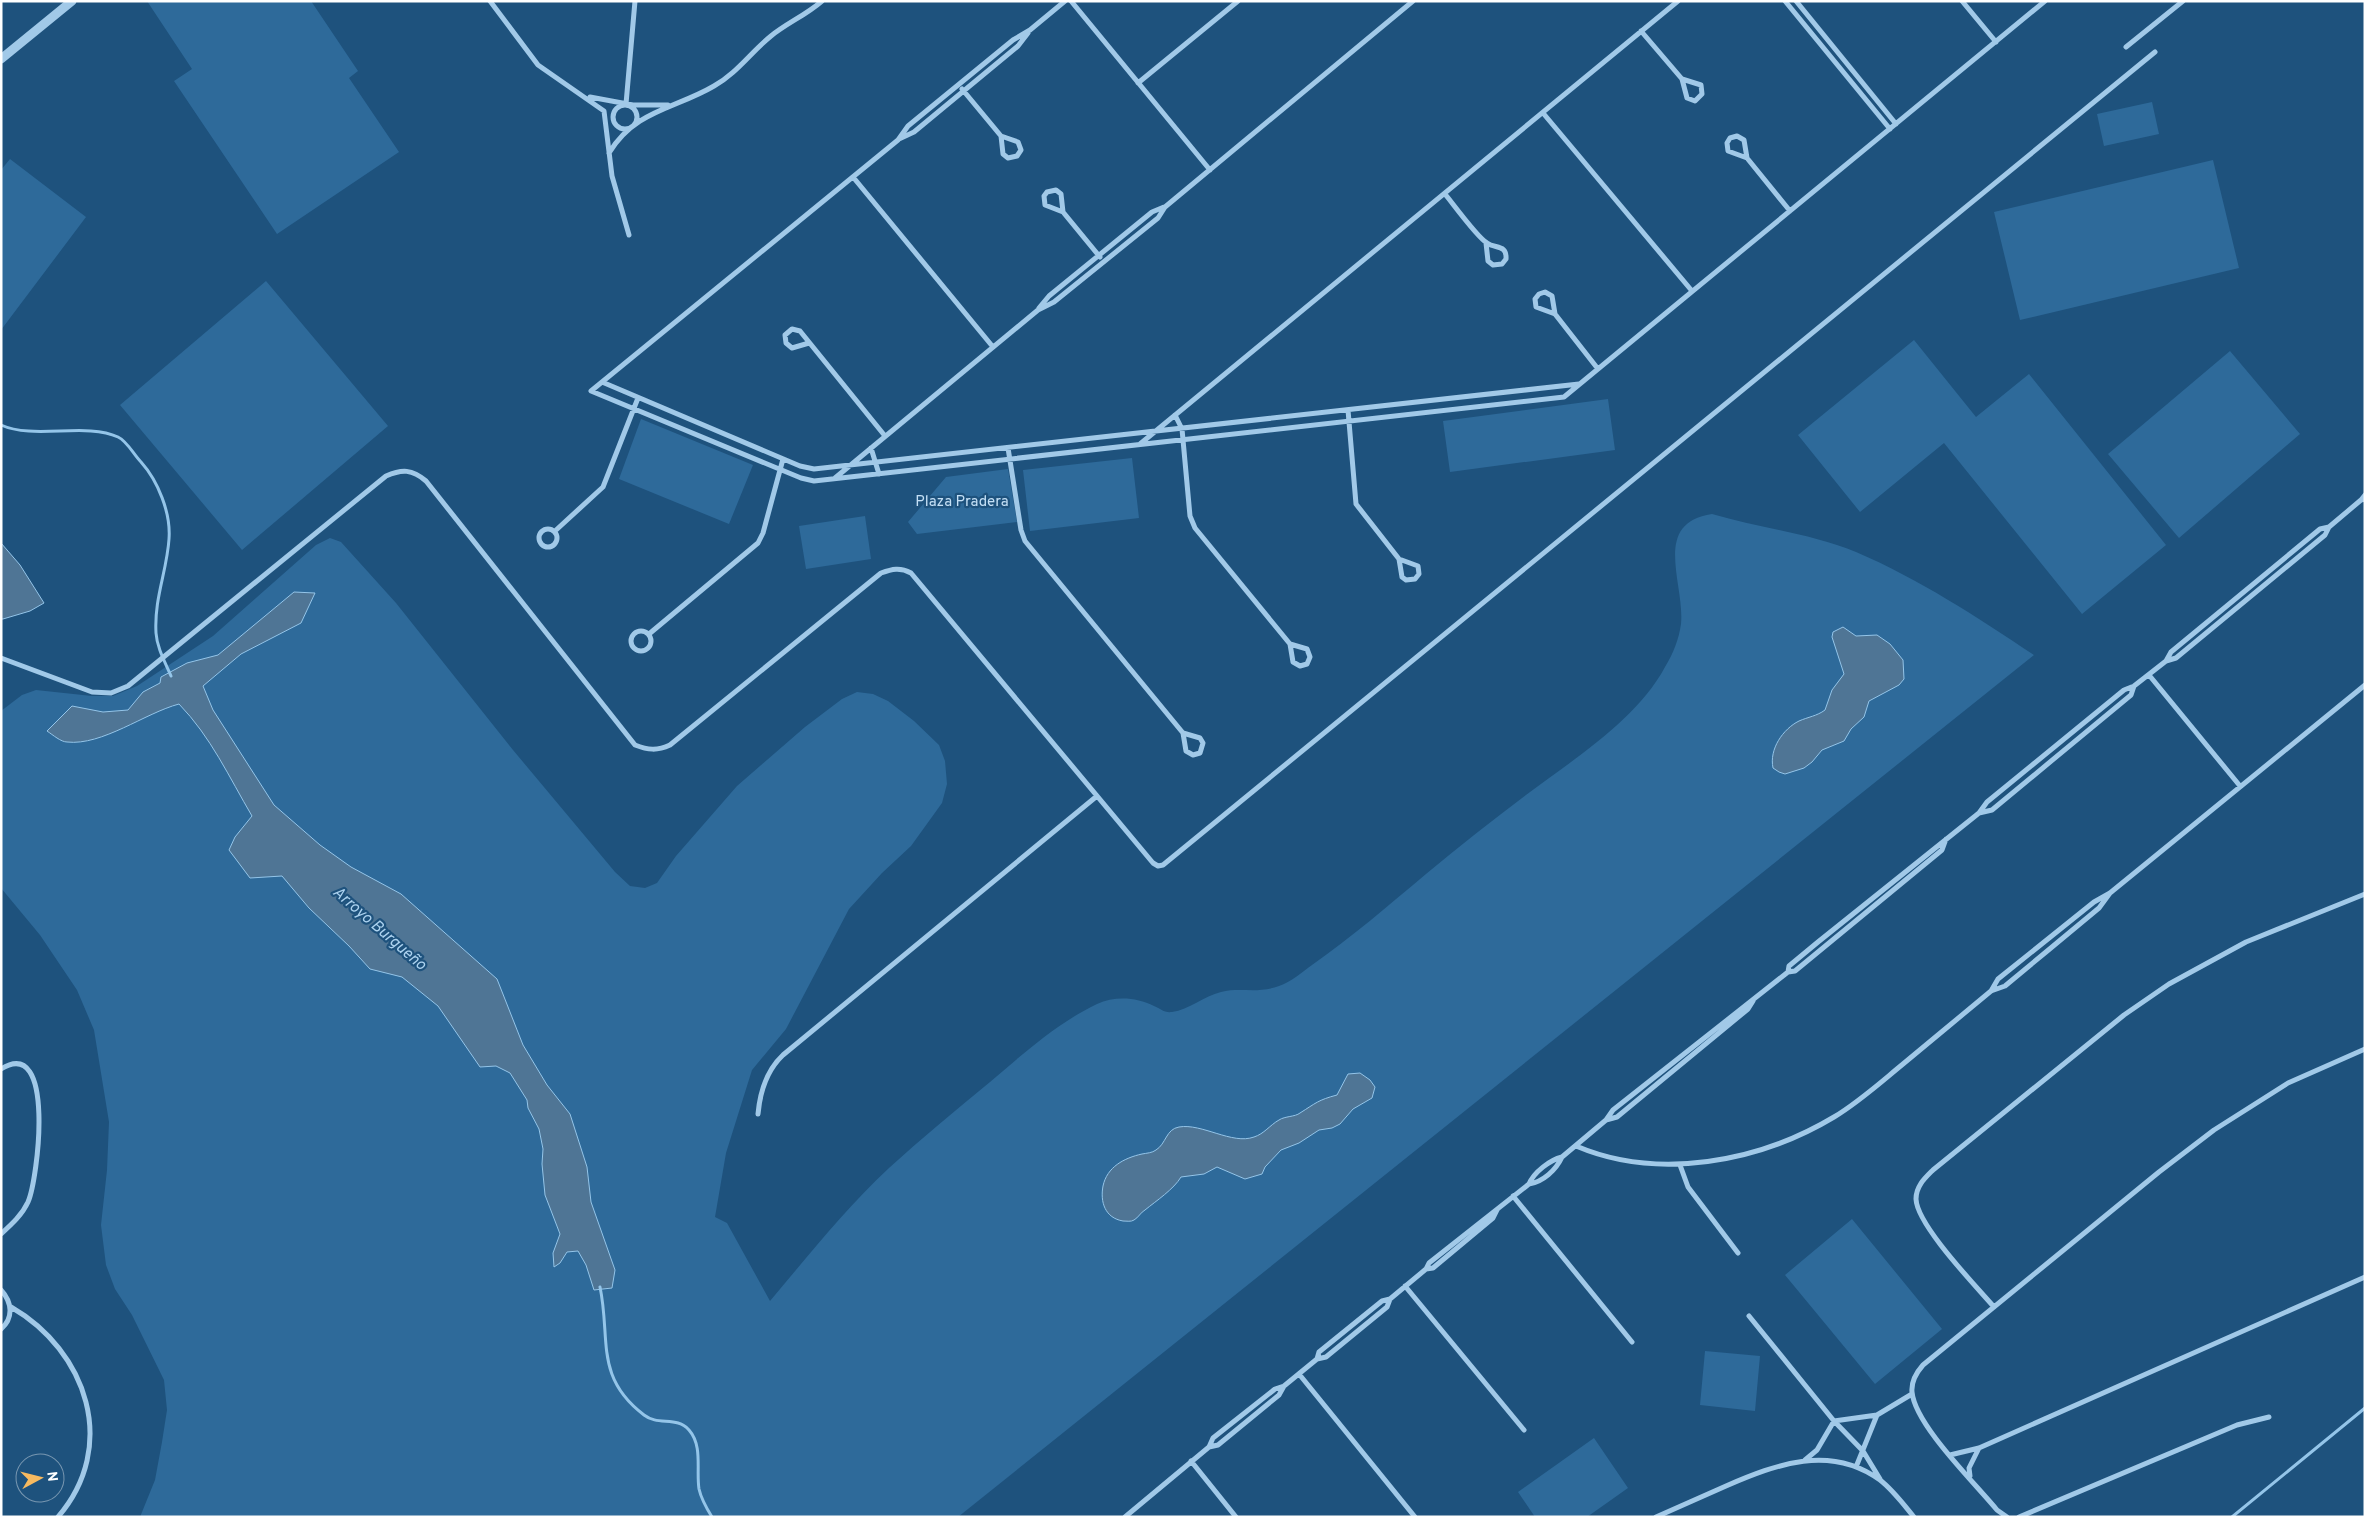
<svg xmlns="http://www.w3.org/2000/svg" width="2366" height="1518" font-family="Overpass,sans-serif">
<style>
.green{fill:#2e6a9a}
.water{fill:#4f7595;stroke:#94c5e9}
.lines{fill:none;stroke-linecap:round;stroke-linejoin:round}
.stream{stroke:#94c5e9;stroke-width:3}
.minor{stroke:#a1c9e8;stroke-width:5}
.tertiary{stroke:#a1c9e8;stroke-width:9}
.labels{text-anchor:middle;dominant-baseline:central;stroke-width:4.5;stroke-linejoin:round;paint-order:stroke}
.park-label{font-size:15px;fill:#c4e0f6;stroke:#1e527d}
.water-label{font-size:16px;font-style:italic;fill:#acd2ef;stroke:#1e527d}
</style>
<rect width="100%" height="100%" fill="#1e527d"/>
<path class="green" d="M147 1H311L358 71 349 78 399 152 277 234 174 81 192 69Z
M2152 102 2159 134 2104 146 2097 114Z
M10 159 86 217 1 330V170Z
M2213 160 2239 268 2020 320 1994 212Z
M266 281 388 426 242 550 120 405Z
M1914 340 1976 417 2029 374 2166 545 2082 614 1944 443 1860 512 1798 435Z
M2230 351 2300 434 2179 538 2108 454Z
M1608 399 1615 450 1450 472 1443 421Z
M641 419 753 465 729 524 619 479Z
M1132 458 1139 518 1030 531 1023 470Z
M1008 469 1017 522 917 534 908 522 946 477Z
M1712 514C1759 528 1810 533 1856 552 1919 579 1977 617 2034 655L958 1517H140L155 1480 162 1442 167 1410 164 1380 132 1315 115 1289 106 1265 101 1225 107 1170 109 1122 94 1030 77 990 40 935 1 888V711L22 695 36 690 92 696H113L137 686 213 636 316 545 330 538 341 542 396 603 513 750 615 872 630 886 645 888 657 883 676 856 737 786 805 727 842 699 857 692 873 694 888 701 914 721 939 745 945 761 947 784 942 803 911 846 882 873 849 909 786 1029 752 1070 726 1153 715 1217 727 1223 770 1301C808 1256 846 1208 889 1168 922 1138 956 1110 990 1082 1023 1054 1057 1023 1097 1004 1115 996 1136 997 1154 1006 1161 1009 1164 1013 1172 1012 1189 1010 1204 996 1221 992 1240 987 1258 994 1279 986 1291 982 1302 972 1312 965 1352 937 1389 905 1426 874 1460 846 1495 818 1530 792 1577 757 1637 719 1665 667 1673 654 1679 639 1681 624 1685 584 1651 523 1712 514Z
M865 516 871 559 806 569 799 526Z
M1852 1219 1942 1329 1875 1384 1785 1275Z
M1705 1351 1760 1356 1755 1411 1700 1405Z
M1594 1438 1628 1488 1587 1517H1535L1518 1492Z"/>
<path class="water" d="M1 543 20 565 44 603 30 611 3 619H1Z
M294 592 315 593 301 623 241 654 203 686 213 710 274 805 320 845 351 867 401 894 497 979 523 1045 547 1085 570 1114 587 1167 591 1202 615 1270 612 1288 594 1290 586 1265 578 1251 567 1252 560 1263 554 1267 553 1253 560 1234 545 1195 542 1164 543 1149 539 1129 528 1108 527 1100 510 1073 496 1066 480 1067 438 1006 402 977 370 969 349 946 309 908 282 876 250 878 229 850 235 837 252 816C229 777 211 737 179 704 145 713 102 746 67 742 61 742 53 735 47 731L72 706 103 712 128 710 143 692 160 683 161 677 187 663 218 655Z
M1843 627 1856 636 1877 635 1890 644 1903 660 1904 679 1899 685 1869 701 1864 717 1851 729 1844 741 1822 750 1812 762 1804 768 1785 774 1779 772 1773 768C1769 749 1783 729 1799 721 1808 717 1817 716 1825 710L1832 690 1844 674 1832 637 1833 632Z
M1360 1073 1370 1080 1375 1087 1372 1098 1353 1109 1340 1124 1332 1128 1319 1130 1299 1143 1281 1150 1265 1167 1262 1174 1245 1179 1217 1167 1204 1174 1181 1177C1174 1189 1156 1201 1145 1210 1141 1212 1138 1218 1134 1220 1131 1222 1127 1221 1123 1221 1105 1218 1100 1202 1103 1186 1107 1167 1124 1158 1142 1154 1147 1153 1152 1153 1156 1150 1166 1144 1166 1129 1179 1127 1202 1123 1232 1145 1254 1137 1264 1134 1270 1125 1279 1120 1285 1116 1295 1117 1300 1113 1316 1103 1318 1100 1337 1095L1348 1074Z"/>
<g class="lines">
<path class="stream" d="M1 425C34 440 86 422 118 437 127 441 134 455 141 462 158 481 171 513 169 539 167 571 154 598 156 633 157 648 165 662 171 676
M600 1287C611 1339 594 1377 644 1415 658 1426 677 1416 689 1430 703 1446 696 1470 699 1489 701 1498 707 1509 712 1517
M2232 1517 2365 1408"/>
<path class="minor" d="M490 1 538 65 604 111 612 176 629 235
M1065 1 1030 30 1013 40 908 126 898 140 591 391 801 478 814 481 1564 397 2045 1
M1071 1 1210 170
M1785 1 1890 129
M1796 1 1896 124
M1962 1 1996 42
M1641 31 1682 79 1687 98 1695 101 1702 94 1701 85 1682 79
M2126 47 2183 1
M1138 83 1238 1
M962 89 1001 136 1018 142 1021 150 1017 156 1008 158 1003 154 1001 136
M590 97 633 105H668
M626 104 635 1
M613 117a12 12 0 1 1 24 0a12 12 0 1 1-24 0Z
M1543 113 1692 291
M899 139 914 132 1018 46 1028 33
M609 153C635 110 675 109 714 86 737 73 751 52 771 36 787 23 806 15 822 1
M1747 158 1728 151 1727 143 1730 138 1737 136 1744 140 1747 158 1790 211
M853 177 993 347
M1445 194C1454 205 1477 237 1487 243 1495 249 1507 244 1506 259L1502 264 1493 265 1488 261 1486 243
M1063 212 1045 205 1044 196 1047 192 1056 190 1061 194 1063 212 1100 257
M1039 308 1049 296 1152 212 1164 207
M1555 314 1536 307 1535 299 1539 294 1545 292 1552 296 1555 314 1598 369
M809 343 792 348 786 343 785 335 792 329 800 331 885 436
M602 382 800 466 814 469 1579 384
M1348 410 1356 504 1399 559 1402 577 1406 580 1415 579 1419 574 1418 566 1399 559
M1175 415 1182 429 1190 516 1195 528 1290 644 1293 662 1300 666 1307 664 1310 657 1307 649 1290 644
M1140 444 1678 1
M871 448 879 474
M1008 448 1021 530 1025 541 1183 733 1186 751 1193 755 1200 753 1203 743 1200 738 1183 733
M835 478 1038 310 1054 302 1158 218 1165 207 1413 1
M2365 495 2361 500 2365 499
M2329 527 2320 529 2171 652 2166 661 2176 658 2325 535 2329 527 2361 500
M539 538a9 9 0 1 1 18 0a9 9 0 1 1-18 0Z
M555 531 603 487 638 398
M631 641a10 10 0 1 1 20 0a10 10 0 1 1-20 0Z
M649 634 758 543 763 533 783 459
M1 658 92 692 111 693 128 686 386 476C402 469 412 469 426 481L635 745C648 750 657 751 670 745L881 573C892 569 900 567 911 573L1153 863 1158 866 1163 865 2155 52
M2149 675 2240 786
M2134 686 2131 695 1992 810 1979 813 1987 802 2124 690 2134 686 2166 661
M1946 839 1942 850 1795 971 1788 972 1789 966 1818 942 1979 813
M2110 893 2099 908 2046 952 2005 986 1991 991 1998 979 2094 902 2110 893 2365 685
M1753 1001 1748 1009 1617 1117 1606 1120 1613 1110 1788 972
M1 1069C56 1034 38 1179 28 1202 22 1215 12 1224 1 1234
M758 1114C760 1092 766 1071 783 1055L1097 796
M1576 1146C1658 1181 1759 1162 1834 1117 1859 1102 1881 1082 1903 1064 1932 1040 1962 1015 1991 991
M1562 1157C1556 1170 1543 1182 1529 1184 1534 1172 1550 1160 1562 1157L1606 1120
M1680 1165 1688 1187 1738 1253
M1513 1196 1632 1342
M1497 1210 1493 1218 1433 1268 1426 1269 1429 1263 1529 1184
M1405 1286 1524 1430
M1 1290C12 1302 14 1318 1 1329
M1390 1299 1387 1307 1326 1357 1317 1359 1319 1352 1382 1301 1390 1299 1426 1269
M11 1307C87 1351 119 1446 58 1517
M1994 1307C1975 1285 1917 1225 1916 1199 1916 1186 1925 1178 1933 1170L2124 1015 2169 984 2246 942 2365 894
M1749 1316 1834 1421 1863 1451 1880 1479
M1299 1374 1415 1517
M1284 1386 1317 1359
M1950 1455 1979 1448 2365 1277
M1805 1460 1817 1450 1834 1421 1877 1415 1912 1394
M1191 1461 1236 1517
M1856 1467 1877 1415
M1970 1476 1969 1468 1979 1448
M1125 1517 1209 1447 1218 1445 1279 1395 1284 1386 1275 1389 1213 1438 1209 1447
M1656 1517C1679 1507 1703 1496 1726 1486 1777 1464 1830 1444 1880 1480 1893 1490 1904 1505 1914 1517
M2007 1517 1997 1510C1975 1483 1915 1425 1912 1392 1911 1381 1916 1373 1923 1365L2159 1172 2214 1130 2288 1083 2365 1049
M2019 1517 2237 1425 2269 1417"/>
<path class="tertiary" d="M1 59 72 1"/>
</g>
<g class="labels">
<g class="park-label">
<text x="962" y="502">Plaza Pradera</text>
</g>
<g class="water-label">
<text transform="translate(379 929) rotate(41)">Arroyo Burgueño</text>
</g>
</g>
<rect width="2366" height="1518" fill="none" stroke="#ffffff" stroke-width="5"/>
<g transform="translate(40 1478) rotate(83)"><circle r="24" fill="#1e527d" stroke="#7897b1"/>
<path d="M0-4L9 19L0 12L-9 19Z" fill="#f7ba60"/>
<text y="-8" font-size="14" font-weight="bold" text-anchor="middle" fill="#ffffff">N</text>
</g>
</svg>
